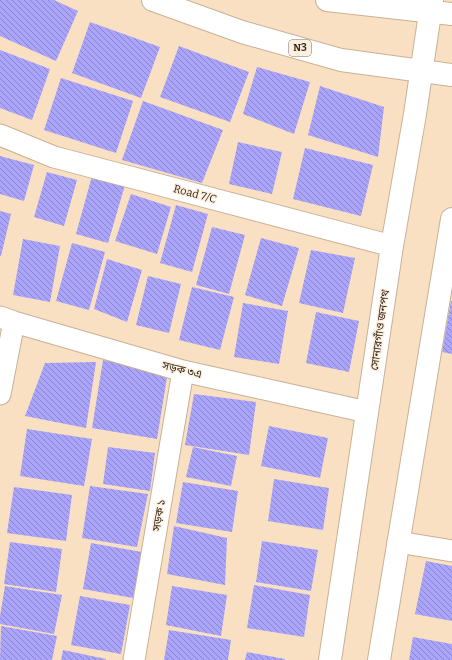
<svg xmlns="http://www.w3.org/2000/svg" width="452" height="660" font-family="Bitter,'Noto Sans Bengali',serif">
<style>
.building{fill:url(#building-back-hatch)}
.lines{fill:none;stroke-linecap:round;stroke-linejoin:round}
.minor-casing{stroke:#c8b195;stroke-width:23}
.secondary-casing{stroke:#c8b195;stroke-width:24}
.trunk-casing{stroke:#c8b195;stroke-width:24}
.motorway-casing{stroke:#c8b195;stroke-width:24}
.minor{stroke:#fff;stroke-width:21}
.secondary{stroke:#fff;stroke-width:22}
.trunk{stroke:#fff;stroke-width:22}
.motorway{stroke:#fff;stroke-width:22}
.labels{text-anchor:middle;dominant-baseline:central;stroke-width:3;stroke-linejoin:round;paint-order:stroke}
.shield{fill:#feefde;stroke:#6f6458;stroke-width:1}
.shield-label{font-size:10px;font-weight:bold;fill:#32291e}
.street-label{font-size:11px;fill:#32291e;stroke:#feefde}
</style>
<defs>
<pattern id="building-back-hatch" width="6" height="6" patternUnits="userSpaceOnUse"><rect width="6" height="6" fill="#aaa4fa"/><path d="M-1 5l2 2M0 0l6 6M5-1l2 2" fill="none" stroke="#8b86ca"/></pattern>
</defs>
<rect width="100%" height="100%" fill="#f9e0c3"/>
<path class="building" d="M0 0H54L78 11 56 61 0 36Z
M90 22 160 47 141 98 72 73Z
M179 46 249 72 230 122 160 97Z
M0 50 50 69 32 120 0 108Z
M257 67 310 82 294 134 243 114Z
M61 78 133 101 116 153 44 130Z
M320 86 384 107 378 157 308 135Z
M143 101 223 130 202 183 122 160Z
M238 142 282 152 272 194 229 184Z
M305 148 373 165 361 216 293 199Z
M0 156 34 165 24 201 0 194Z
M47 172 77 180 64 226 34 217Z
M92 176 125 185 108 243 76 234Z
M131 194 171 207 157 254 115 241Z
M176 205 208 214 192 272 160 263Z
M0 211 11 214 1 256H0Z
M212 227 245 235 229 294 196 285Z
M261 238 299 248 282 306 245 295Z
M23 239 60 246 50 302 13 295Z
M72 243 105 252 89 310 56 301Z
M311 250 355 258 343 313 299 303Z
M107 259 142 270 127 322 94 309Z
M148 276 181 284 169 333 136 325Z
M192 287 234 297 220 350 179 340Z
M451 301H452V354L442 352Z
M243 303 288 311 279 364 234 357Z
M316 312 359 321 349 372 306 363Z
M103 360 168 371 157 439 92 428Z
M96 362 86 428 25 416 45 363Z
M194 394 256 402 249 455 185 445Z
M269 426 328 438 320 478 261 466Z
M27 429 92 439 84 486 20 476Z
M108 447 155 453 150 491 103 484Z
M193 447 237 456 231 486 186 477Z
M274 479 329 488 323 530 268 521Z
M183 482 238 491 232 532 176 523Z
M90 486 148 494 137 547 82 538Z
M14 487 72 495 66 541 7 533Z
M174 526 227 538 225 585 167 574Z
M262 541 318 550 311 591 256 582Z
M10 542 62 549 56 592 4 584Z
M91 543 142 552 133 598 83 589Z
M426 561 452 566V621L415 614Z
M254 585 310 595 304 637 247 628Z
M5 586 62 595 54 634 0 624V616Z
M172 586 227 595 221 636 166 625Z
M80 596 130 605 121 654 71 645Z
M1 626 57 636 52 660H0Z
M169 630 231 640 228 660H164Z
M413 637 452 644V660H409Z
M63 650 106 659V660H61Z
M247 652 285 659V660H245Z"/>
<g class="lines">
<defs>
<path id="minor" d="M0 135 54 157 392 246
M0 317 14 322 183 371 367 412
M0 394 14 322
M398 542 452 551
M134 660 183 371"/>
<path id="secondary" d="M330 660 392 246 415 114 432 0
M379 660 452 219"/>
<path id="trunk" d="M153 0 242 32 341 60 452 75"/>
<path id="motorway" d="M327 0 452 14"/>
</defs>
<use href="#minor" class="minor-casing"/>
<use href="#secondary" class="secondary-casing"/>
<use href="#trunk" class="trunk-casing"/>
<use href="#motorway" class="motorway-casing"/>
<use href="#minor" class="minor"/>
<use href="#secondary" class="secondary"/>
<use href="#trunk" class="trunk"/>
<use href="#motorway" class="motorway"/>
</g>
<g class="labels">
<rect class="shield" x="289" y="40" width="22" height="16" rx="3"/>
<g class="shield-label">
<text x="300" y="48">N3</text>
</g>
<g class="street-label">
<text transform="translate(195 194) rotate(15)">Road 7/C</text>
<text transform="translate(380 330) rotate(-82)">সোনারগাঁও জনপথ</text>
<text transform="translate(182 370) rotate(14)">সড়ক ৩এ</text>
<text transform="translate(159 515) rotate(-80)">সড়ক ১</text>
</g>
</g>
</svg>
